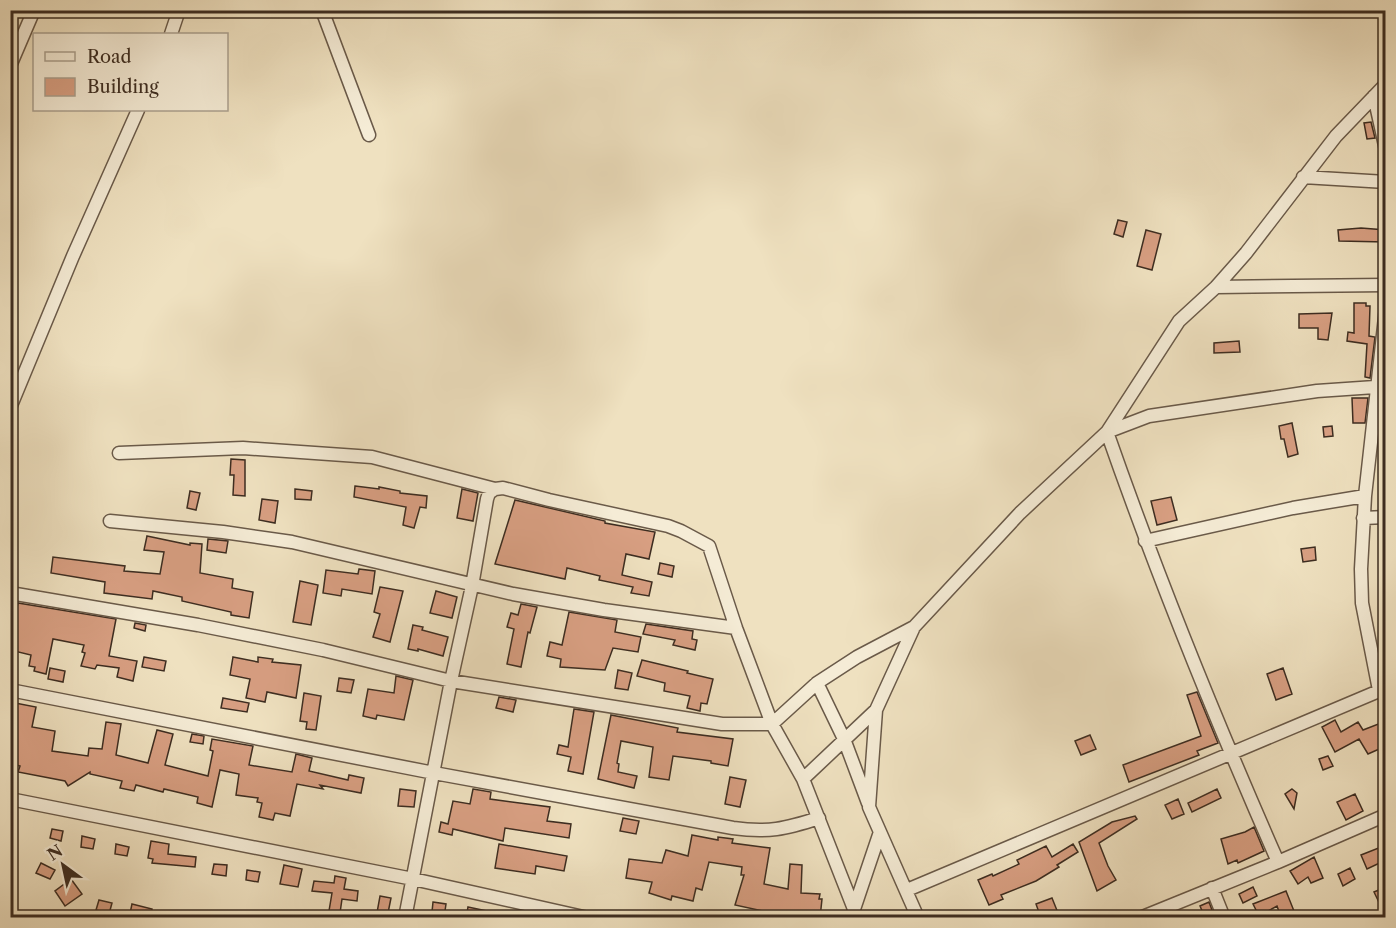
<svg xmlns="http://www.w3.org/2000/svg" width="1396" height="928" font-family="'Libre Caslon Text',serif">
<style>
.building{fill:#d89f82;stroke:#3d2d21;stroke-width:1.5}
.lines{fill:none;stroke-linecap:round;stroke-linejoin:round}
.minor-casing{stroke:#6a5a49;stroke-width:15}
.minor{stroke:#f5ecd6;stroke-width:12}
</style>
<rect width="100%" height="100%" fill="#efe1c0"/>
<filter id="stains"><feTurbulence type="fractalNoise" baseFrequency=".00333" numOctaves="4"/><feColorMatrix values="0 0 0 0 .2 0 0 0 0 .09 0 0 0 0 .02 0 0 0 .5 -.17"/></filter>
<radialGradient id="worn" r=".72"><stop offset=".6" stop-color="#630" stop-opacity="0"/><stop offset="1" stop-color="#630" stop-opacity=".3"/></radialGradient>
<path class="building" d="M1371 122 1375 138 1367 139 1364 123Z
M1118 220 1127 222 1123 237 1114 234Z
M1361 228 1386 230V242L1339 241 1338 230Z
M1146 230 1161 234 1152 270 1137 266Z
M1354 303H1366V306H1370L1369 336 1375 337 1370 378 1365 377 1367 344 1347 341 1348 332 1354 333Z
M1332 313 1328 340 1318 339V328H1299V314Z
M1239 341 1240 352 1214 353V343Z
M1352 398H1368L1365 423H1353Z
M1292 423 1298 454 1288 457 1284 439H1281L1279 426Z
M1332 426 1333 436 1324 437 1323 427Z
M231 459 245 460V496L233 495 234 475H230Z
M355 486 379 489V487L400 491V493L427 496 426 508 420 507 414 528 403 525 406 507 354 497Z
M295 489 312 491 311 500 295 499Z
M462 489 478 493 473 521 457 518Z
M190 491 200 493 196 510 187 508Z
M1171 497 1177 520 1157 525 1151 501Z
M262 499 278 501 275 523 259 520Z
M515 500 605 521V523L655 532 649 559 626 554 622 575 652 582 649 596 631 593 633 587 599 580 600 576 567 568 565 579 495 564Z
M147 536 190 545V543L202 544 200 573 233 579 232 588 253 592 249 618 231 615V612L182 601V597L153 591 152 599 104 593 105 582 51 573 53 557 125 566 124 571 160 574 164 552 144 550Z
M208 539 228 541 226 553 207 550Z
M1315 547 1316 560 1303 562 1301 549Z
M660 563 674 566 672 577 658 574Z
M359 569 375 571 372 594 342 589 341 596 323 593 326 570 358 574Z
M300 581 318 585 311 625 293 622Z
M380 587 403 591 390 642 373 637 380 614 374 612Z
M436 591 457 597 452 618 430 613Z
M18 603 116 619 109 656 137 661 133 681 117 677 119 668 97 665 95 669 81 666 85 653 82 652 84 645 53 639 46 674 34 671 35 667 29 666 31 655 10 650V637Z
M521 604 537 607 530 633 528 632 521 667 507 664 514 629 507 627 511 613 518 615Z
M569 612 617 620 615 632 641 637 638 652 613 648 605 670 560 667 561 659 547 656 550 642 562 645Z
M135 623 146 625 145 631 134 628Z
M646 624 693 631 692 639 697 640 695 650 673 645 675 640 643 634Z
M413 625 423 627 422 630 448 637 443 656 418 649V651L408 649Z
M144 657 166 661 164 671 142 667Z
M233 657 258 662V657L273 659 272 662 301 665 296 698 267 692 265 702 246 698 250 679 230 675Z
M642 660 688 671 687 673 713 679 707 704 701 703 700 711 687 708 690 696 664 691 665 683 637 676Z
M50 668 65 671 63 682 48 679Z
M1283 668 1292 694 1276 700 1267 674Z
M618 670 632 673 628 690 615 688Z
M396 676 413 680 404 720 377 715 376 719 363 716 368 689 394 693Z
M339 678 354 680 351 693 337 691Z
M1197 692 1218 743 1197 751 1199 755 1129 782 1123 765 1201 736 1187 695Z
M304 693 321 696 316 730 306 729 307 722 300 721Z
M499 697 516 700 513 712 496 708Z
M223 698 249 703 247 712 221 708Z
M10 702 36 707 32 727 55 731 52 751 88 756 89 748 102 749 106 722 121 724 116 755 148 763 157 730 173 734 165 765 208 776 213 751 210 750 212 739 253 746 249 765 292 772 296 754 312 758 309 771 348 780 349 775 364 778 361 793 320 785 323 789 297 784 290 816 275 813 273 820 259 817 262 803 257 802 258 798 236 795 239 774 220 770 212 807 197 803 198 797 164 789 163 792 136 785 134 791 120 788 122 781 90 774V772L68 786 65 781 18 772 20 766 12 764 13 757 10 756Z
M574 709 594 712 583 774 568 771 571 757 557 754 559 745 568 747Z
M611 715 678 728 677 732 733 739 728 766 711 763V761L673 756 669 780 649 777 653 747 621 741 617 763 619 764 618 772 637 776 634 788 598 779Z
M1335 720 1341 732 1358 722 1363 730 1386 721V746L1368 754 1359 739 1335 752 1322 727Z
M192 734 204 736 203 744 190 742Z
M1090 735 1096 749 1081 755 1075 741Z
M1328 756 1333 766 1323 770 1319 759Z
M730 777 746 780 740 807 725 804Z
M400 789 416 791 414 807 398 806Z
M473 789 491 792 490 799 550 807 547 821 571 824 569 838 505 828 503 841 453 829 452 835 439 832 441 822 448 824 453 801 470 804Z
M1217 789 1221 798 1192 812 1188 803Z
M1292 789 1297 793 1294 809 1285 794Z
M1355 794 1363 811 1346 820 1337 802Z
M1178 799 1184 814 1172 819 1165 805Z
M1135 816 1137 819 1099 843 1108 866 1116 880 1097 891 1079 842 1112 822Z
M623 818 639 821 636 834 620 831Z
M1254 827 1264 851 1238 863 1237 860 1228 864 1221 839 1245 832Z
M52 829 63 831 61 841 50 838Z
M692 835 718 840V837L733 839 732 843 770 848 764 884 788 889 790 864 802 865 801 893 820 894 819 899H822L820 918H765L767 912 735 905 744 875H741L742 867 709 862 702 890 696 888 693 901 672 896 671 900 649 893 652 882 626 878 629 859 662 863 666 850 688 856Z
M82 836 95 839 93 849 81 847Z
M151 841 169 844 168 854 196 857 195 867 152 863 153 859 148 858Z
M116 844 129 847 127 856 115 854Z
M499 844 567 856 564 871 536 866 535 874 495 868Z
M1073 844 1078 852 1057 865 1059 867 1036 881 1001 895 1003 899 989 905 978 880 992 874 993 876 1019 864 1017 860 1046 846 1052 857Z
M1386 845V860L1367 869 1361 855Z
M1314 857 1323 878 1311 883 1308 877 1298 884 1290 871Z
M41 863 55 870 50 879 36 873Z
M214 864 227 865 226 876 212 874Z
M284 865 302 869 298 887 280 884Z
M1350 868 1355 879 1343 886 1338 874Z
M247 870 260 872 258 882 246 880Z
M335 876 346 878 344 889 358 891 357 901 342 899 340 913 329 911 332 893 312 891 314 881 334 883Z
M71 879 82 894 65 906 55 891Z
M1253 887 1257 896 1243 903 1239 894Z
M1386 887V917L1374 892Z
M1286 891 1294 911 1281 917 1277 906 1259 916 1253 904Z
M380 896 391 898 387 918H376Z
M1052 898 1060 918H1041L1036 904Z
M99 900 112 903 109 914 96 910Z
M433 902 446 904 444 918H435V912H432Z
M1209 902 1215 918H1205L1200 906Z
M132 904 152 909 150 918H129Z
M468 907 497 913V918H466Z"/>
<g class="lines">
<defs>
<path id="minor" d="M322 10 369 135
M171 34 179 10
M10 66 34 10
M1374 96 1386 150
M1303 177 1386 182
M1216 287 1386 285
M10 408 73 256 138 110
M119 453 243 448 372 457 495 489 503 488 549 500 668 526 681 531 709 546 736 628 772 724 803 779 854 909
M1363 518 1386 517
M110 521 223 532 292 542 513 594 604 610 736 628
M1145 541 1293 508 1365 496
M10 593 198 625 323 650 451 681 722 724H772L817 683 857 657 914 627
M817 683 844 739 868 803
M10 690 434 773 733 828C768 833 785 829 819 818
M1379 690 1362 603 1361 569 1365 496 1386 308
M803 779 876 710
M10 799 413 879 588 918
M1278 862C1216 721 1158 578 1107 432L1149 416 1317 391 1375 387
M1212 888 1224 918
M907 890 1386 688
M405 918 451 681 472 586 487 499 489 493 495 489
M851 918 880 832
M918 918 869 807 876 710 914 627 1020 513 1107 432 1179 321 1216 287 1246 253 1336 136 1386 84
M1140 918 1278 862 1386 815"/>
</defs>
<use href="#minor" class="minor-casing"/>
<use href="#minor" class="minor"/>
</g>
<rect width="1396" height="928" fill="none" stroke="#efe1c0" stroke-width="36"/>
<rect x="12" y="12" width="1372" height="904" fill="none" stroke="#3d2d21" stroke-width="3"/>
<rect x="18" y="18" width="1360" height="892" fill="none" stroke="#3d2d21" stroke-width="1.5"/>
<rect x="33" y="33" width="195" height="78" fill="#f5ecd6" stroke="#aba08e" stroke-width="1.5"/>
<rect x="45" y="52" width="30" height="9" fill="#f5ecd6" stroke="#aba08e" stroke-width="1.5"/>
<text x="87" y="63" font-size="18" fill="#3d2d21">Road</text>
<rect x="45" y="78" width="30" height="18" fill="#d89f82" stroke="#aba08e" stroke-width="1.5"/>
<text x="87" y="93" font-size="18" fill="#3d2d21">Building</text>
<g transform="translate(63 865) rotate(327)" stroke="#f5ecd6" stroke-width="4.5" paint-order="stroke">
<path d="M0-4.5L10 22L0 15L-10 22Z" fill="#3d2d21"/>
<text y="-9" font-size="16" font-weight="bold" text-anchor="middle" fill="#3d2d21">N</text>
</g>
<rect width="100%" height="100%" filter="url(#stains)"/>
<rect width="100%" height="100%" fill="url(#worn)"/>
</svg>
